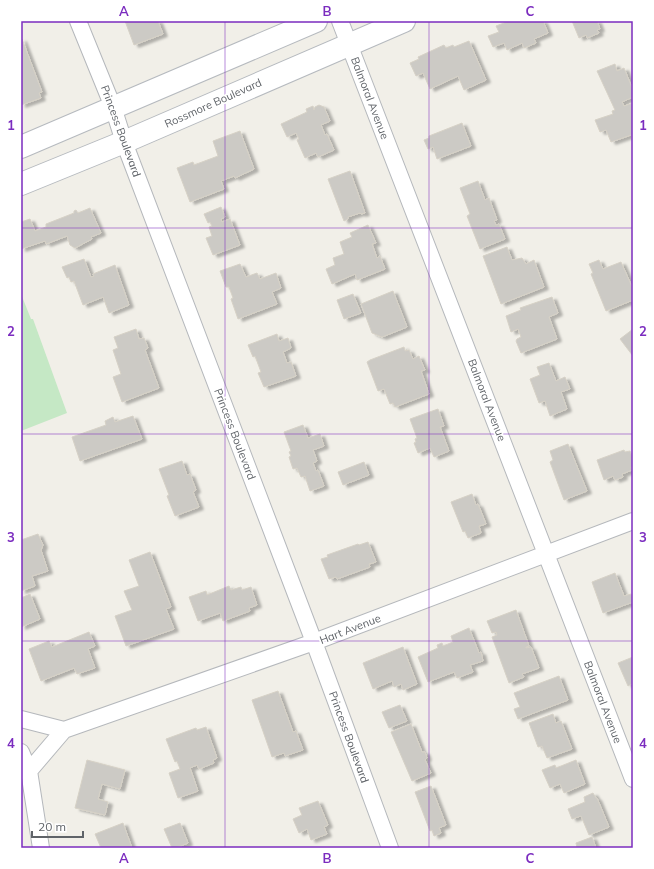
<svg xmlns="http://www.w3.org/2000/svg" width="654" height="869" font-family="Mulish,sans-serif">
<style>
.green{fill:#c5e8c5}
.building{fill:#cccac5;stroke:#d6d1c6;filter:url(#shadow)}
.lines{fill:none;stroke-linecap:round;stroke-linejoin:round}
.street-casing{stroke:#b5b8bc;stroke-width:18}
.secondary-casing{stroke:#b6babf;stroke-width:24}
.street{stroke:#fff;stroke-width:16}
.secondary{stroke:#fff;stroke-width:22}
.grid{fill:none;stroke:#7b2cbf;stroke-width:1;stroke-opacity:0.55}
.labels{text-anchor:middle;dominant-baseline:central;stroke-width:3.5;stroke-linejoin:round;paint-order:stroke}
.street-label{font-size:11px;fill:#5f6368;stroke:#fff}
.neatline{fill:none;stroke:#7b2cbf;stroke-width:1.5}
.grid-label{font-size:13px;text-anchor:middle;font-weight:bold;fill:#7b2cbf}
</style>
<defs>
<filter id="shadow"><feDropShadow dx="4.5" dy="2.5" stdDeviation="1" flood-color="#0004"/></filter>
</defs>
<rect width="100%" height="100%" fill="#f1efe8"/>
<path class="green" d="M21 294 31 319H33L67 413 21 431Z"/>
<path class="building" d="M125 21H158L163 34 134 45Z
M509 21H543L548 33 534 39 536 43 524 48 522 43 507 50 504 43 493 47 488 36 499 32 496 26Z
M572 21H597L600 29 597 30 599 33 587 38 586 35 579 38Z
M21 39H22L42 92 39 93 41 98 21 105Z
M469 41 486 80 464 90 458 76 430 89 423 73 416 76 410 63 419 59 418 57 444 45 446 48 453 45 454 47Z
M615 64 617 71 624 68 633 90V97L622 102 624 106 633 103V140L631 135 611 142 606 130 600 132 595 120 613 114 612 111 615 110 597 71Z
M319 105 324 107 330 121 321 125 325 135 327 134 334 150 318 157 316 153 305 158 297 140 299 139 296 133 287 137 281 124 307 112 306 109 313 106 314 110 315 107Z
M462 123 471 146 437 159 433 147 428 149 424 140 429 138V136Z
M240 131 254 169 235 178 234 176 221 181 224 189 190 202 177 168 193 162 194 165 218 156 213 141Z
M350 171 365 213 361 214 360 213 348 217V219L344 221 328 179Z
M478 181 485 200 489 198 497 220 494 221 496 225 499 224 505 239 480 249 467 216 470 214 460 188Z
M221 207 225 217 221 219 222 222 230 219 240 245 213 255 206 238 212 236 209 227 212 226 210 222 208 223 204 214Z
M90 208 101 233 91 237 92 239 75 248 70 245 67 236 46 244 45 241 21 249V222L30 219 35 231 46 227V224L74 213V211L76 210 78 213Z
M368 225 376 243 372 244 377 258 380 256 385 269 357 280 355 274 332 284 326 269 335 265 333 258 344 254 340 242 352 237 350 233Z
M507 247 512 260 522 258 526 264 534 260 544 287 501 304 483 256Z
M84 259 91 277 94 276 93 274 115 265 129 305 109 313 103 297 83 305 74 281 71 282 69 277 67 278 62 267Z
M599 260 603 269 621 262 633 289V300L606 311 591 274 593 273 589 264Z
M240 264 246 277 257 273 260 279 276 273 281 288 272 292 277 304 238 319 231 299 233 298 229 287H226L220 271Z
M393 291 407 327 382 337 372 333 361 304Z
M353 294 361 313 344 319 337 300Z
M552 297 558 313 549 317 557 339 521 353 516 341 517 339 521 337 518 329 511 332 506 316 521 310 520 308Z
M136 329 139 339 144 338 148 348 145 350 159 388 122 402 113 377 121 374 113 350 118 348 114 337Z
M633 329V356L620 339Z
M277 334 279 341 288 338 291 348 283 352 287 363 291 362 296 376 264 387 258 373 261 372 255 356 253 357 248 345Z
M404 347 405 351 409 350 413 359 419 356 421 361 425 370 421 371 429 394 395 407 393 403 390 404 384 389 378 391 367 362 370 360Z
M549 363 556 381 565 377 570 389 561 392 567 409 550 416 545 401 539 403 530 379 540 375 537 367Z
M438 409 444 426 440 427 449 451 434 457 430 448 418 453 414 443 416 442 415 439 417 438 410 419Z
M133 416 142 439 80 461 72 437 106 425 105 421 113 417 115 422Z
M303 425 308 438 320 434 324 446 313 450 317 461 313 463 316 471 318 470 324 486 310 491 305 476 301 477 297 468 293 469 289 457 291 456 289 452 291 451 284 432Z
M568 444 587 491 564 500 550 462 553 460 550 451Z
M624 450 625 452 630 451 633 459V466L631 467 632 470 622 474 623 477 615 480 613 476 604 480 597 460Z
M182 461 187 475 190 474 196 490 193 492 199 507 175 516 167 496 169 495 159 469Z
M364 462 369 475 343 485 338 472Z
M472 494 476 505 478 504 486 524 479 526 481 533 468 538 465 531 463 532 451 502Z
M38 534 43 545 41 550 48 571 32 576 35 586 21 591V540Z
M368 542 376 562 369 564 370 567 337 579 336 577 329 579 321 559 328 557 327 555 358 544 359 545Z
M150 552 171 607 166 609 174 629 126 646 115 616 132 610 124 591 139 586 129 560Z
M615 573 624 596 631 594 633 599V602L603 613 592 582Z
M229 586 231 590 241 587 242 590 251 587 257 605 249 608 250 611 223 621 220 613 198 621 189 597 206 591 207 595Z
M30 594 40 619 21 627V598Z
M516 610 529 646 526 647V648L531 647 539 668 522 674 524 677 509 683 492 637 497 635 496 632 492 633 487 621Z
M469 628 479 653 481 652 483 661 470 665 473 672 457 678 454 672 428 682 418 657 438 648 437 645 442 643 443 646 453 642 451 636Z
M89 632 95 646 88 649 95 668 77 674 74 668 41 681 29 649 49 641 52 647Z
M403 647 417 684 403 690 401 684 394 687 392 681 373 689 363 663Z
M633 657V683L628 686 618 663Z
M559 676 568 700 518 719 514 709 520 707 514 693Z
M278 691 293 732 296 731 303 750 285 756 284 753 272 757 252 700Z
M400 705 407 721 389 728 382 712Z
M553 714 556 723 561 721 572 749 547 758 542 746 538 747 529 723Z
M411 724 422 752H425L427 758 425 760 431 773 412 781 391 732Z
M206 727 217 758 213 760 214 763 199 769 197 765 190 768 198 791 178 798 169 773 180 769 177 761 175 762 166 739 196 728 197 730Z
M87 760 125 770 120 789 102 784 98 799 108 802 105 815 75 808Z
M576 760 585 784 564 793 560 784 550 788 542 770 555 765 556 768Z
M431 786 446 825 439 828 441 833 434 836 432 830 430 831 415 792Z
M593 793 596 798H597L609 827 589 835 581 816 572 819 568 809 585 802 584 797Z
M318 801 328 825 324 827 327 834 311 840 307 829 299 833 293 819 302 815 299 808Z
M123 823 132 848H101L95 834Z
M180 823 188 843 176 848H172L164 829Z
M592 837 596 848H577L576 843Z"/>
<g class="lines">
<defs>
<path id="street" d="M78 21 113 107 124 142 314 642 390 848
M340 21 633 779
M21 719 64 730
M21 752 29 771 41 848
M29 771 64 730 314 642 633 521"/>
<path id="secondary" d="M21 147 316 21
M21 184 124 142 404 21"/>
</defs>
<use href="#street" class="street-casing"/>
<use href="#secondary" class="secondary-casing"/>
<use href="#street" class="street"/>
<use href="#secondary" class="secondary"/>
</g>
<path class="grid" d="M225 21V848M429 21V848M21 228H633M21 434H633M21 641H633"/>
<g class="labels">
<g class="street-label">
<text transform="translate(370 98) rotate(69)">Balmoral Avenue</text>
<text transform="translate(213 103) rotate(-24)">Rossmore Boulevard</text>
<text transform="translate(121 131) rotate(70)">Princess Boulevard</text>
<text transform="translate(487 400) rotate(69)">Balmoral Avenue</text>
<text transform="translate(235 434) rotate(69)">Princess Boulevard</text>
<text transform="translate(350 629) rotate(-21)">Hart Avenue</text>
<text transform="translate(603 702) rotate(69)">Balmoral Avenue</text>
<text transform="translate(349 737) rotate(70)">Princess Boulevard</text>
</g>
</g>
<rect width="654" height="869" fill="none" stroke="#ffffff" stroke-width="44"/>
<path d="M32 831v6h51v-6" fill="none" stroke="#5f6368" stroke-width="2"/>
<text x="38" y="831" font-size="12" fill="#5f6368" stroke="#ffffff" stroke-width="3" paint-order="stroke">20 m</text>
<rect x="22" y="22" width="610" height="825" class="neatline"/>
<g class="grid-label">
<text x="124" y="16">A</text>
<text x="327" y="16">B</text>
<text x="530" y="16">C</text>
<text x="11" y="130">1</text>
<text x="643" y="130">1</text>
<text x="11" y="336">2</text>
<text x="643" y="336">2</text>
<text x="11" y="542">3</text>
<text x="643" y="542">3</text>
<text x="11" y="748">4</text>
<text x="643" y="748">4</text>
<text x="124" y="863">A</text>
<text x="327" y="863">B</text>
<text x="530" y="863">C</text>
</g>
</svg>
